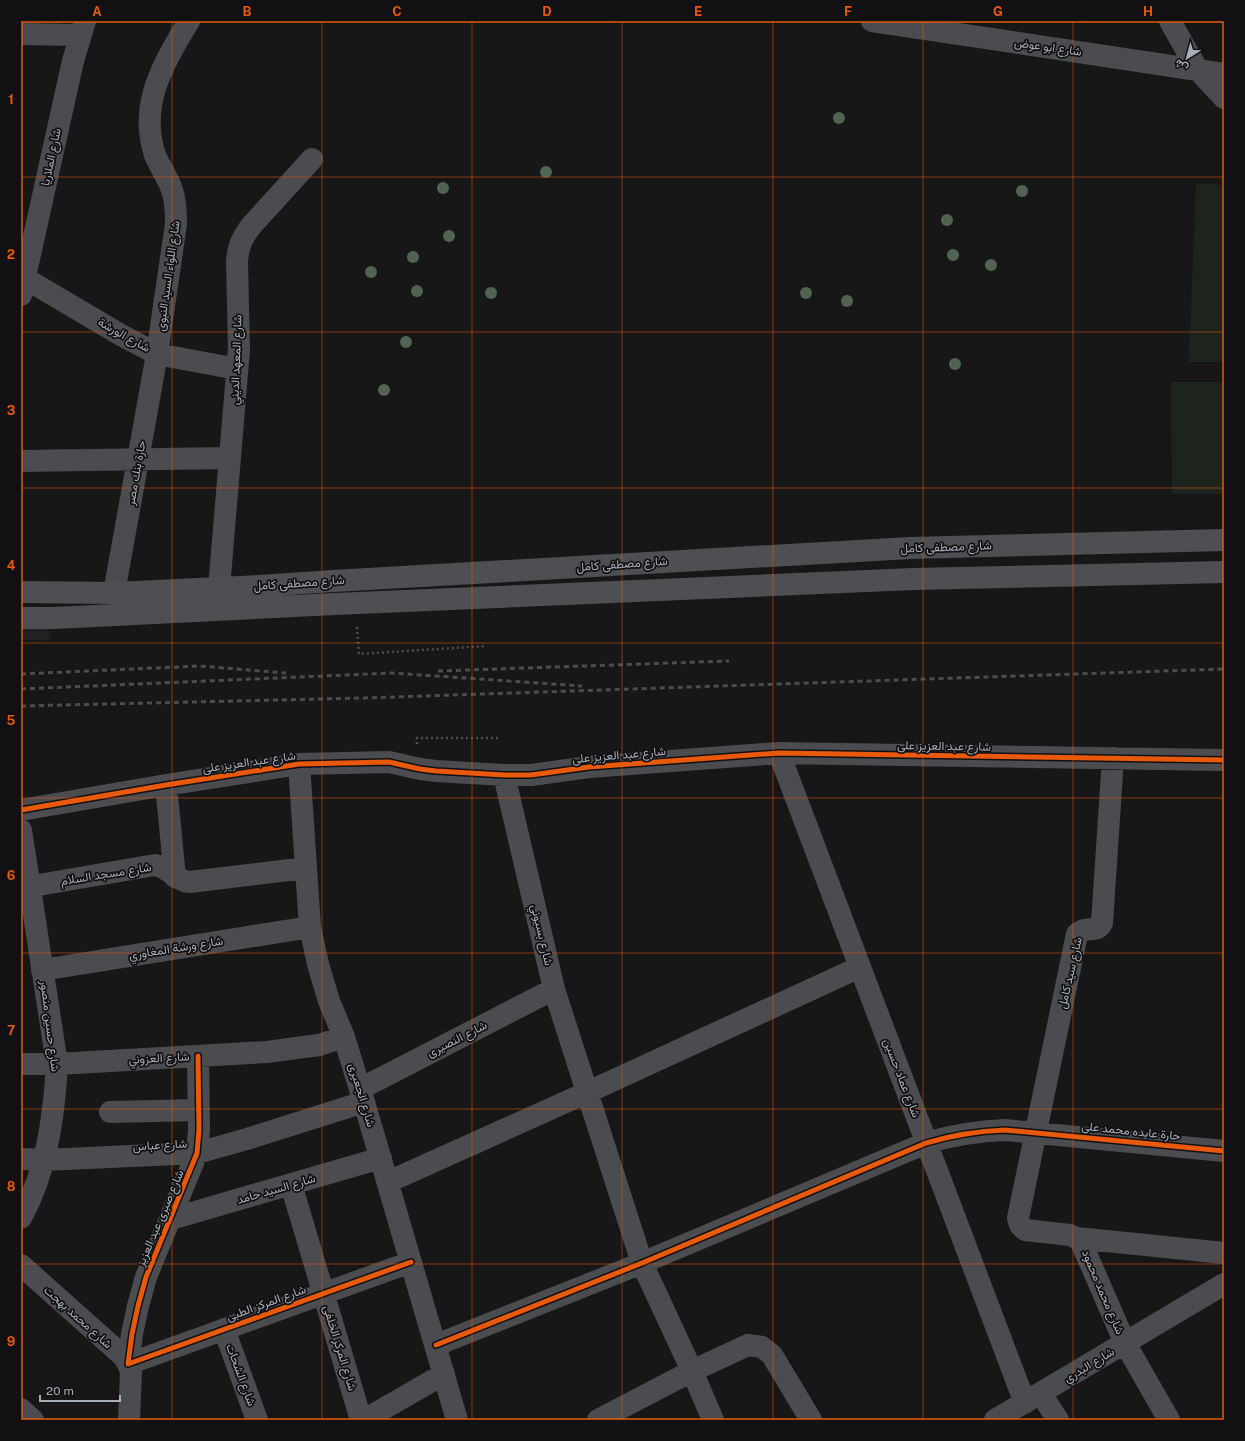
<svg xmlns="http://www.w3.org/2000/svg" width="1245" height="1441" font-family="'Public Sans',Vazirmatn,sans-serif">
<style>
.built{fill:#212123}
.green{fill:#1d241e}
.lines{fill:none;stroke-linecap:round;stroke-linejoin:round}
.path{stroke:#4d4e52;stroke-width:2.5;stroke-dasharray:2 3;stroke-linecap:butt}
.minor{stroke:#4b4c50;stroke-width:22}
.primary{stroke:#4d4f52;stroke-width:22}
.rail{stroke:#4b4c4f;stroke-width:3;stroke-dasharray:5 4;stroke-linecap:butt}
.cycleway-casing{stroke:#111113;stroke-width:8}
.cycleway{stroke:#e8590c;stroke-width:5}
.tree{fill:#506451}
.grid{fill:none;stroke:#e8590c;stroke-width:1;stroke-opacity:0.55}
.labels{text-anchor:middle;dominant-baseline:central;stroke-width:3.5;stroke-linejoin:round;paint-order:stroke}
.street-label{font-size:12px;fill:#a8adb8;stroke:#111113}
.neatline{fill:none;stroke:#e8590c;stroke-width:1.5}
.grid-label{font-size:13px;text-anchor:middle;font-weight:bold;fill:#e8590c}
</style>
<rect width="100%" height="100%" fill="#171717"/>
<path class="built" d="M21 624H47L51 641 21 640Z"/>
<path class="green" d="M1196 183 1224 185V362H1189Z
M1171 382H1224V494H1172Z"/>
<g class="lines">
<path class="path" d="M357 627 359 654 486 646
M417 744V738H499"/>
<path class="minor" d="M872 21 1224 74
M1170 21 1197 69 1224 98
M21 34 80 35
M21 276 121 335 157 354 237 369
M21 295 73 61 85 21
M21 461 230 458
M219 588 239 350 237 262C238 246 242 238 251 226L312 159
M114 593 157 354 176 224C176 213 176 201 172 190 168 178 160 167 155 155 138 104 164 63 189 21
M779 753 1025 1403
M1113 758 1102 923C1097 934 1086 925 1077 934L1018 1218 1020 1225 1025 1230 1070 1235 1077 1238 1081 1242 1125 1343 1169 1420
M299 764 310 927 318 964 329 1001 344 1037 364 1102 457 1420
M504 775 554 989 642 1263 692 1371 713 1420
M166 785 175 877
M21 810 166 785 299 764 389 762 420 769 436 771 504 775H531L589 767 779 753 1224 760
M21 830 57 1064C54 1116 47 1171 21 1218
M21 888 155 865C169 867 175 881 190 882L306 868
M42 970 310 927
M198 1056 199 1130 197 1153 146 1277 138 1306 132 1334 128 1364 411 1262
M21 1064H57L267 1052 319 1045 344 1037
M360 1089 554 989
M110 1112 198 1110
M21 1159 44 1160 197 1153 247 1139 364 1102
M388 1182 588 1092 860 967
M291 1184 361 1420
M171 1219 381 1158
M1077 1238 1224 1253
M21 1265 123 1356 128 1364 131 1372 129 1420
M224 1329 257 1420
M436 1345 642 1263 926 1143C953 1135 978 1131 1005 1130L1224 1151
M1041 1394 1058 1420
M21 1409 33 1420
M364 1420 444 1374
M598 1420 692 1371 748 1345 762 1347 772 1355 811 1420
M995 1420 1224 1284"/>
<path class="primary" d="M21 592 114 593 259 586 333 581 910 548 1224 540
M21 618H54L335 604 913 579 1224 572"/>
<path class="rail" d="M438 671 729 661
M21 674 199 666 286 673
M21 689 392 673 582 686
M21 706 364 698 1224 669"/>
<defs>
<path id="cycleway" d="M21 810 166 785 299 764 389 762 420 769 436 771 504 775H531L589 767 779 753 1224 760
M198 1056 199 1130 197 1153 146 1277 138 1306 132 1334 128 1364 411 1262
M436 1345 642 1263 926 1143C953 1135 978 1131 1005 1130L1224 1151"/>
</defs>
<use href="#cycleway" class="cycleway-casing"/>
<use href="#cycleway" class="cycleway"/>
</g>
<g class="tree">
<circle cx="839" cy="118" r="6"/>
<circle cx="546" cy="172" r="6"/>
<circle cx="443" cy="188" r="6"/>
<circle cx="1022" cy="191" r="6"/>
<circle cx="947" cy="220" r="6"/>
<circle cx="449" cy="236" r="6"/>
<circle cx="953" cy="255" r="6"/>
<circle cx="413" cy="257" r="6"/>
<circle cx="991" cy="265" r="6"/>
<circle cx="371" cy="272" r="6"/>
<circle cx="417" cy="291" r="6"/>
<circle cx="491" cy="293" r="6"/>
<circle cx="806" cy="293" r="6"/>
<circle cx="847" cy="301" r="6"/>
<circle cx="406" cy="342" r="6"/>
<circle cx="955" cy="364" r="6"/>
<circle cx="384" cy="390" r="6"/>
</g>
<path class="grid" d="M172 21V1420M322 21V1420M472 21V1420M622 21V1420M773 21V1420M923 21V1420M1073 21V1420M21 177H1224M21 332H1224M21 488H1224M21 643H1224M21 798H1224M21 953H1224M21 1109H1224M21 1264H1224"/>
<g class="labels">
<g class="street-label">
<text transform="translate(1048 47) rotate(8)">شارع ابو عوض</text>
<text transform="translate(51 157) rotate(-78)">شارع الملاريا</text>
<text transform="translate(168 276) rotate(-82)">شارع اللواء السيد النبوى</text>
<text transform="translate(124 335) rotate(29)">شارع الورشة</text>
<text transform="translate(236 360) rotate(-88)">شارع المعهد الديني</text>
<text transform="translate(136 473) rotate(-80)">حارة بنك مصر</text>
<text transform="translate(946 547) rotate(-2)">شارع مصطفى كامل</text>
<text transform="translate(622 564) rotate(-4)">شارع مصطفى كامل</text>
<text transform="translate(299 583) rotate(-4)">شارع مصطفى كامل</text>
<text transform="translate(944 746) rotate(1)">شارع عبد العزيز على</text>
<text transform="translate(619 755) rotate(-5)">شارع عبد العزيز على</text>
<text transform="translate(249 762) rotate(-8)">شارع عبد العزيز على</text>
<text transform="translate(106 874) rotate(-9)">شارع مسجد السلام</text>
<text transform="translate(542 935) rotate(77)">شارع بسيوني</text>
<text transform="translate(176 948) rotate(-9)">شارع ورشة المغاوري</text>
<text transform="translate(1070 973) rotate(-77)">شارع سيد كامل</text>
<text transform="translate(50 1026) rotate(83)">شارع حسين منصور</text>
<text transform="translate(457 1039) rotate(-27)">شارع النصيرى</text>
<text transform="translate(159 1058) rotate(-3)">شارع العزوني</text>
<text transform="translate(902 1078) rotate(69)">شارع عماد حسين</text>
<text transform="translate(362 1095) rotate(73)">شارع الجعيرى</text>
<text transform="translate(1131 1131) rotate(6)">حارة عايده محمد على</text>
<text transform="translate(160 1145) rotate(-3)">شارع عباس</text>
<text transform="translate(276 1189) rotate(-16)">شارع السيد حامد</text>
<text transform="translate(160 1218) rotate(-67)">شارع صبرى عبد العزيز</text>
<text transform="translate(1103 1292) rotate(67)">شارع محمد محمود</text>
<text transform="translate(266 1303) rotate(-20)">شارع المركز الطبى</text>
<text transform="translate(78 1317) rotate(42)">شارع محمد بهجت</text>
<text transform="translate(340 1348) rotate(73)">شارع المركز الخلفى</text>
<text transform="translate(1089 1365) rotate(-31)">شارع البدري</text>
<text transform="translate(241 1375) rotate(70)">شارع الشحات</text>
</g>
</g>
<rect width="1245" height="1441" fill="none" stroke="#111113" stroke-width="44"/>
<g transform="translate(1187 58) rotate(217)" stroke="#111113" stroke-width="3" paint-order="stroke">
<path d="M0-3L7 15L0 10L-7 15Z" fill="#a8adb8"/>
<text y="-6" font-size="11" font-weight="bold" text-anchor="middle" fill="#a8adb8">ش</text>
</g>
<path d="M40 1395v6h80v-6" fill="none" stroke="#a8adb8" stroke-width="2"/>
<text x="46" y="1395" font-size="12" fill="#a8adb8" stroke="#111113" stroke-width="3" paint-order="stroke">20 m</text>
<rect x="22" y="22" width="1201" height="1397" class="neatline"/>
<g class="grid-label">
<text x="97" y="16">A</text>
<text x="247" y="16">B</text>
<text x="397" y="16">C</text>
<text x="547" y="16">D</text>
<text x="698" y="16">E</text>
<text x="848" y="16">F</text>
<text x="998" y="16">G</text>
<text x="1148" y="16">H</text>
<text x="11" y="104">1</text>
<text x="11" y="259">2</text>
<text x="11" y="415">3</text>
<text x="11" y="570">4</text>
<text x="11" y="725">5</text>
<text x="11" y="880">6</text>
<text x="11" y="1035">7</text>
<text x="11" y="1191">8</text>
<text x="11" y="1346">9</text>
</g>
</svg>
